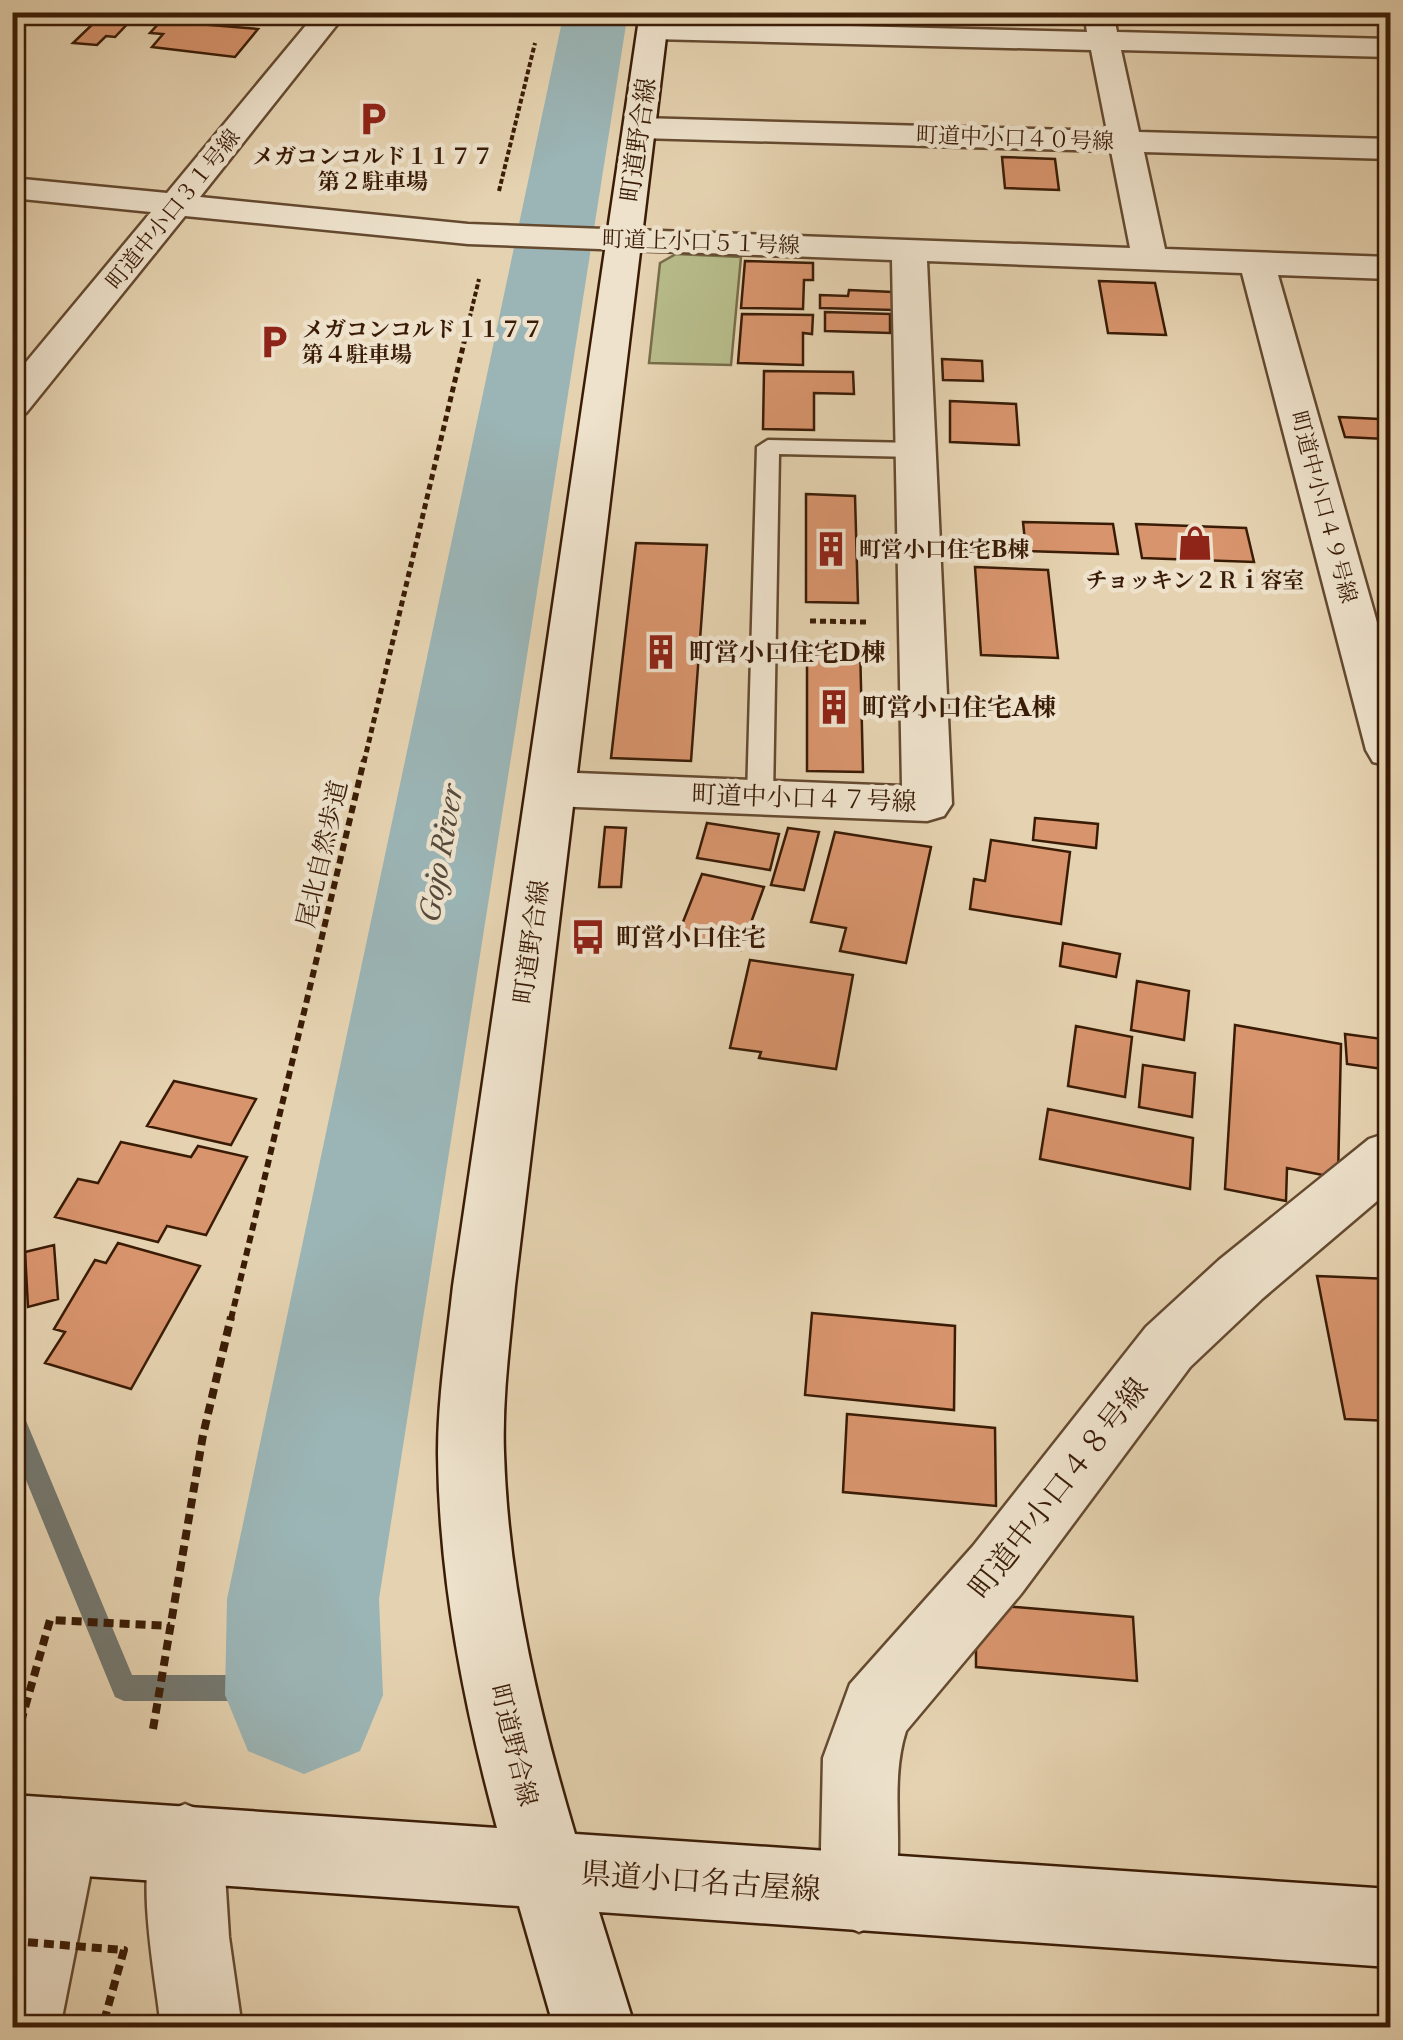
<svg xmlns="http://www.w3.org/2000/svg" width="1403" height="2040" font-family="'Libre Caslon Text','Noto Serif JP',serif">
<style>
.green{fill:#b7bb8a;stroke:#786c48;stroke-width:2.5}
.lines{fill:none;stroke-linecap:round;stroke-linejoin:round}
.stream{fill:#747870;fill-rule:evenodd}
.river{fill:#9bb5b6;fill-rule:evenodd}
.building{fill:#d8946d;stroke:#3a1c06;stroke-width:2.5}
.lane-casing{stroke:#654a30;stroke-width:5}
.street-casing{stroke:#654a30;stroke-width:5}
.secondary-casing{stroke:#3a1c06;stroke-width:5}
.path-far3{stroke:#3a1c06;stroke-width:4;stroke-dasharray:5 2.5;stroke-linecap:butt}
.path-far2{stroke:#3a1c06;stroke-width:5;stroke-dasharray:6 4;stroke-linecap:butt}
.path-far1{stroke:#3a1c06;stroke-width:6;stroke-dasharray:8 5;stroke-linecap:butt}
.path{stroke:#3a1c06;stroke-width:8;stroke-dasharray:10 6;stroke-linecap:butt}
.lane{fill:#eee2cc;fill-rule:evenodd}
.street{fill:#eee2cc;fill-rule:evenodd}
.secondary{fill:#eee2cc;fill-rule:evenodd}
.path-bridge{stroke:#3a1c06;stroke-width:8;stroke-dasharray:10 6;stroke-linecap:butt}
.labels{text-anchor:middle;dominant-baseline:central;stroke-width:9;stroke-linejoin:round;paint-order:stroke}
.far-street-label{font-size:22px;fill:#3a1c06;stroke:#eee2cc}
.far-poi-label{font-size:22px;font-weight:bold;fill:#3a1c06;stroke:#eee2cc}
.street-label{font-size:25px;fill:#3a1c06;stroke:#eee2cc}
.poi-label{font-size:25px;font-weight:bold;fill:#3a1c06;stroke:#eee2cc;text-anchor:start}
.water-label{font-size:28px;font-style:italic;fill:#574a3b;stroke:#eee2cc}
.near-street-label{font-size:30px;fill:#3a1c06;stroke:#eee2cc}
</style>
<rect width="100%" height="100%" fill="#e5d2b0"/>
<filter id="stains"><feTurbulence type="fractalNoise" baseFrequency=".002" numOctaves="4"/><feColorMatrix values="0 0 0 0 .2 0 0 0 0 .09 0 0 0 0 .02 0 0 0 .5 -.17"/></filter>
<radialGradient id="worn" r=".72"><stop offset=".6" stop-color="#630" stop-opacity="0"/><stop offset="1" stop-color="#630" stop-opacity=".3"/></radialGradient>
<path class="green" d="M676 254 741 257 731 365 649 363 660 263Z"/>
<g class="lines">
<path class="stream" d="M12 1405 20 1408 24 1416 132 1675H303L312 1679 316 1688 312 1697 303 1701H124L115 1697 12 1446Z"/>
<path class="river" d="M564 12H628L379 1599 383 1695 360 1751 304 1774 248 1751 225 1695 227 1599Z"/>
</g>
<path class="building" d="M102 15 134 17 115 37 106 36 97 45 73 43Z
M161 21 258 29 235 57 152 47 163 34 150 33Z
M1002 157 1055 159 1059 190 1005 188Z
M745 261 813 263V280H804L803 309 741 308Z
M1099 281 1155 283 1166 335 1108 333Z
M849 290 893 292 894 310 820 308V295L848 296Z
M825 312 890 314V333L825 331Z
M742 314 813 315 812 334 803 333V365L738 363Z
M942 359 982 361 983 381 943 380Z
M764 371 853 372 854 394 814 393V430L763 429Z
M950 401 1016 404 1019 445 950 442Z
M1339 417 1379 419 1385 439 1345 437Z
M806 494 855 496 858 603 806 602Z
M1023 522 1113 524 1118 554 1026 551Z
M1136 524 1246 528 1254 562 1142 558Z
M636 543 707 545 691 761 611 758Z
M975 567 1048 570 1058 658 981 655Z
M807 642 860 644 863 772 807 771Z
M1035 818 1098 824 1096 848 1033 840Z
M707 823 779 834 770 870 697 858Z
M605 827 626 828 621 887H599Z
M788 828 819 832 804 890 771 885Z
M835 832 931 847 906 963 840 951 846 928 811 922Z
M991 840 1070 852 1061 924 970 909 974 879 985 881Z
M702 874 764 887 741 950 677 937Z
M1063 943 1120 954 1116 977 1060 966Z
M750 960 853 975 836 1069 759 1058 761 1052 730 1048Z
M1137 981 1189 991 1184 1040 1131 1030Z
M1235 1025 1341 1044 1338 1178 1287 1168 1286 1201 1225 1189Z
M1076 1026 1132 1037 1125 1097 1068 1086Z
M1345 1034 1390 1040V1070L1347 1064Z
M1143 1065 1195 1073 1192 1117 1139 1107Z
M174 1081 256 1099 231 1145 147 1126Z
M1048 1109 1193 1138 1190 1189 1040 1159Z
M121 1142 191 1157 198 1146 247 1157 206 1235 167 1226 158 1242 55 1217 78 1179 98 1183Z
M118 1243 200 1266 131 1389 45 1363 65 1332 54 1329 95 1260 106 1263Z
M54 1245 58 1299 28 1307 25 1252Z
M1317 1276 1390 1279V1421L1345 1419Z
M812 1313 955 1326 954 1410 805 1395Z
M847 1414 995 1428 996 1506 843 1492Z
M1004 1606 1133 1617 1137 1681 976 1667V1644Z"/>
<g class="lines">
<defs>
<path id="lane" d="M768 440 916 443 927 450 916 457 779 454 773 797 770 804H750L747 797 757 447Z"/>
<path id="street" d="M317 12H347L200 197 468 224 1130 248 1111 151 640 138 629 135 624 128 629 121 640 118 1107 131 1091 50 653 39 643 36 638 30 643 24 653 21 1087 32 1084 12H1113L1117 32 1390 39V57L1121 50 1139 132 1390 139V159L1144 152 1165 249 1390 257V279L1278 275 1390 668V766L1373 762 1366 750 1242 273 927 261 952 804 944 816 927 821 552 806 535 801 527 789 535 777 552 772 902 786 892 260 468 244 185 216 26 413 12 417V379L151 212 12 198V178L167 193Z
M467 12H512L513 14 508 20 498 23 471 18Z
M1390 1132V1190L1263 1298 1190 1367 1021 1594 906 1731C886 1793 911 1860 886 1920L859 1932 832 1920 820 1893 823 1758 850 1684 973 1546 1146 1327 1219 1260 1369 1139Z
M60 1798 87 1809 98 1836 60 2028H12V1878L33 1809Z
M185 1804 212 1815 223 1842 229 1937 242 2028H161C154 1965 134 1874 158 1815Z"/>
<path id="secondary" d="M640 12H669L515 1286C510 1341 502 1397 504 1453 508 1583 538 1710 575 1834L1390 1889V1967L599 1912 635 2028H554L519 1906 12 1871V1795L497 1828C464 1706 439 1580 438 1453 438 1397 447 1341 453 1286Z"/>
</defs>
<use href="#lane" class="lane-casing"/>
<use href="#street" class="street-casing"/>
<use href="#secondary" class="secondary-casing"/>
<path class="path-far3" d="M499 191 535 43
M466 333 479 279"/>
<path class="path-far2" d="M810 621 867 622
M364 762 467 330"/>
<path class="path-far1" d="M231 1319 364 760"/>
<path class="path" d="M153 1729 203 1435 231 1317
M12 1753 50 1620 170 1626"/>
<use href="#lane" class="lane"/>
<use href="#street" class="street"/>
<use href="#secondary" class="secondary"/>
<path class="path-bridge" d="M12 1941 124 1950 102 2028"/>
</g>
<defs>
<symbol id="parking-bare" viewBox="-9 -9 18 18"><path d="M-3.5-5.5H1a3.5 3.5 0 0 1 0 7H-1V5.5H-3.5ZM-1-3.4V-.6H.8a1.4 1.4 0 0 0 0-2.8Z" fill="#8f2418" stroke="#eee2cc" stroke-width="2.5" paint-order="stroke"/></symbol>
<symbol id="shop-bare" viewBox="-9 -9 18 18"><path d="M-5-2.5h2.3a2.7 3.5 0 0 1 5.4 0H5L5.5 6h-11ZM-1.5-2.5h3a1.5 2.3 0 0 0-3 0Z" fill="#8f2418" stroke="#eee2cc" stroke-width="2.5" paint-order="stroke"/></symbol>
<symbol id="building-bare" viewBox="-9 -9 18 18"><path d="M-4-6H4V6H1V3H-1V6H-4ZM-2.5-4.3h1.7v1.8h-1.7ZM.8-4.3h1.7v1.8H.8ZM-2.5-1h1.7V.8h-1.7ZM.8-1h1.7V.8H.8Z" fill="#8f2418" stroke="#eee2cc" stroke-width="2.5" paint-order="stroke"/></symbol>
<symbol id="bus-bare" viewBox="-9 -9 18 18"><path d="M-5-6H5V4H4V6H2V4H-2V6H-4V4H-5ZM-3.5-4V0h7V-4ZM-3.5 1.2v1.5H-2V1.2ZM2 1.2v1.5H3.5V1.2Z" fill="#8f2418" stroke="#eee2cc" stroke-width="2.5" paint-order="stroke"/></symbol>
</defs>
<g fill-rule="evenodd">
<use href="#parking-bare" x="348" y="94" width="50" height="50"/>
<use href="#parking-bare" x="249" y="317" width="50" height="50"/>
<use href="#shop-bare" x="1170" y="518" width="50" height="50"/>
<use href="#building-bare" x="806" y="524" width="50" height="50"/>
<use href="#building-bare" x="636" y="627" width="50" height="50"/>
<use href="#building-bare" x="809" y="682" width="50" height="50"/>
<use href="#bus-bare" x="563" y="912" width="50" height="50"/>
</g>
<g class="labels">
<g class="far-street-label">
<text transform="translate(1015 138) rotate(2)">町道中小口４０号線</text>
<text transform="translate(173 209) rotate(-51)">町道中小口３１号線</text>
<text transform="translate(701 242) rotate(2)">町道上小口５１号線</text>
<text transform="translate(1324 507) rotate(75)">町道中小口４９号線</text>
</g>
<g class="far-poi-label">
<text x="373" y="156">メガコンコルド１１７７<tspan x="373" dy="25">第２駐車場</tspan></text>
<text x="302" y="329" text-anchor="start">メガコンコルド１１７７<tspan x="302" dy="25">第４駐車場</tspan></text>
<text x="859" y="549" text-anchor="start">町営小口住宅B棟</text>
<text x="1195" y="580">チョッキン２Ｒｉ容室</text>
</g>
<g class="street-label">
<text transform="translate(638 140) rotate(-82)">町道野合線</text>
<text transform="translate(804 798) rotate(2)">町道中小口４７号線</text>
<text transform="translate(322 854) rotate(-77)">尾北自然歩道</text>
<text transform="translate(531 942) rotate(-82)">町道野合線</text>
<text transform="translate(514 1745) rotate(76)">町道野合線</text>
</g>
<g class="poi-label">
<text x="689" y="652">町営小口住宅D棟</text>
<text x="862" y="707">町営小口住宅A棟</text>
<text x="616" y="937">町営小口住宅</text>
</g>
<g class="water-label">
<text transform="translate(441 853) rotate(-80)">Gojo River</text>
</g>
<g class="near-street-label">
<text transform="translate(1058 1488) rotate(-52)">町道中小口４８号線</text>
<text transform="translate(701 1881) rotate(4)">県道小口名古屋線</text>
</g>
</g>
<rect width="1403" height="2040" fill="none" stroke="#e5d2b0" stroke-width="50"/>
<rect x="15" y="15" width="1373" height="2010" fill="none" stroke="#3a1c06" stroke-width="5"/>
<rect x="25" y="25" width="1353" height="1990" fill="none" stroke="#3a1c06" stroke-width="2.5"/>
<rect width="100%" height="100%" filter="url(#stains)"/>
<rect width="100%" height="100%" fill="url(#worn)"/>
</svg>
